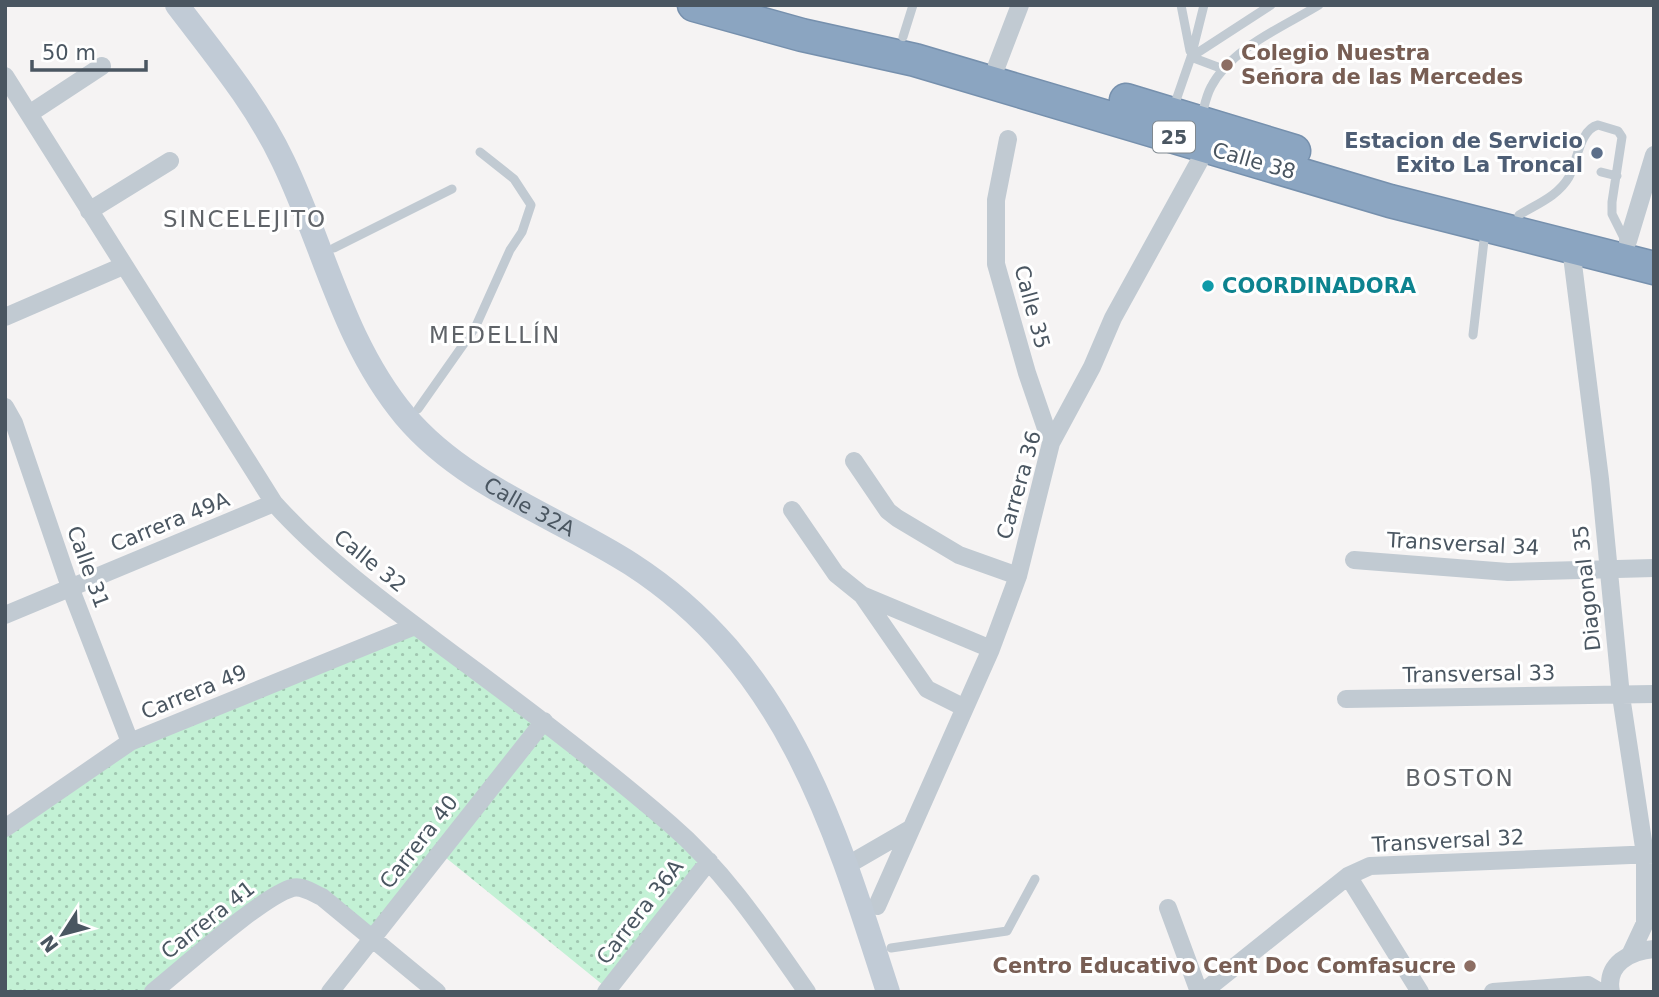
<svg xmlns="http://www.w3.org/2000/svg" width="1659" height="997" font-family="'DejaVu Sans',sans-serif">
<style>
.park{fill:url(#park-dots)}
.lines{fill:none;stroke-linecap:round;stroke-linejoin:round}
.highway-casing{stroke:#7690ad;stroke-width:35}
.lane{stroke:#c1cad2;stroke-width:9}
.street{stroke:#c1cad2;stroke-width:18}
.secondary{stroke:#c1cbd6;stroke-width:24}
.highway{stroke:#8ba5c1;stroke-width:32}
.education-dot{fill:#8d6e63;stroke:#fff;stroke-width:2.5}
.service-dot{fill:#5c6f8a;stroke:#fff;stroke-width:2.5}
.culture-dot{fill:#0f9aa8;stroke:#fff;stroke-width:2.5}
.labels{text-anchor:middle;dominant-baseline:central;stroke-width:6;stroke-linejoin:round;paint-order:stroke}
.shield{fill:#fff;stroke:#808990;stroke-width:2}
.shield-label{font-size:19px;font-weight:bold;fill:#4a5661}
.education-label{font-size:21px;font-weight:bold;fill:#785e54;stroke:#fff;text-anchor:start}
.service-label{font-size:21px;font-weight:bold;fill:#4e5e75;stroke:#fff;text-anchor:end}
.street-label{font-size:21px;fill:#4a5661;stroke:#fff}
.culture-label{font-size:21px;font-weight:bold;fill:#0d838f;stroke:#fff;text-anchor:start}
.neighbourhood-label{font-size:23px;letter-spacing:2px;fill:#5f6368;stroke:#fff}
</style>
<defs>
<pattern id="park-dots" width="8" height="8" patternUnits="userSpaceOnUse" patternTransform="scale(1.75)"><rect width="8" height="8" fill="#c3f1d5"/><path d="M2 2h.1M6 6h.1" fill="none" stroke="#a0c6b0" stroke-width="1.8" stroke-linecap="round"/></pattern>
</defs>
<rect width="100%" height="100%" fill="#f5f3f3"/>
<path class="park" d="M415 626 709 861 608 989 440 853 371 939 293 888 153 992H5V828L130 742Z"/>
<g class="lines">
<defs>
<path id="highway" d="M694 5 802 35 915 60 1390 201 1654 268
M1126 100 1294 151"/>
</defs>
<use href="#highway" class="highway-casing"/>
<path class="lane" d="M1181 5 1190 51
M903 37 913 5
M1191 57 1271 5
M1191 57 1223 69
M1173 109 1191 57 1204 5
M1201 118C1204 108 1206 96 1211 87 1231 48 1283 27 1319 5
M1601 172 1617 176
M1519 215C1537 204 1558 196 1569 177 1577 162 1580 129 1598 125L1618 131 1622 137 1612 202V214L1625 240
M334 248 452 189
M1473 335 1485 232
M418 409 475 328 510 250 522 232 531 205 514 179 480 152
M891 948 1007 931 1035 879"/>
<path class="street" d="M997 65 1020 5
M5 76 274 503C327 562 393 609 457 657 529 710 602 765 670 824 726 872 765 932 807 992
M29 114 102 66
M1008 139 996 200V264L1027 373 1051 443
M89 211 170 161
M1628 241 1654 155
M1571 248 1600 479 1621 696 1645 854V923L1631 953
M5 317 123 266
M5 407 14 423 70 587 130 742
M854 461 888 511 897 518 959 555 1018 576
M792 510 836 574 862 595 991 649
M1354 560 1508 572 1654 568
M862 595 927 689 963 707
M5 615 274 503
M1346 699 1654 694
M5 828 130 742 415 626
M846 866 910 829
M1348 876 1420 992
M877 906 991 649 1018 576 1051 443 1092 367 1113 318 1211 140
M1168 908 1199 992
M153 992C182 969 261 897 292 888 302 885 313 893 322 897L437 992
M330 992 544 721
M606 992 709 861
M1203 992 1348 876 1370 866 1654 854
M1493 992 1588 985 1600 992
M1611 992C1605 964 1630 951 1654 949"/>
<path class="secondary" id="s1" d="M177 5C215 55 256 104 283 161 324 246 343 342 405 416 464 486 556 516 631 564 786 664 835 826 888 992"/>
<use href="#highway" class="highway"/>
</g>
<g class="education-dot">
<circle cx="1227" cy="65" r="7"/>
<circle cx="1470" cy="966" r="7"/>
</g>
<circle class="service-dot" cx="1597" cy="153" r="7"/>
<circle class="culture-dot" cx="1208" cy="286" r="7"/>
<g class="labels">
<rect class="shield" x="1153" y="121.5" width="42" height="31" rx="5"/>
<g class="shield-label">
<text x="1174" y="137">25</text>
</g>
<g class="education-label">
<text x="1241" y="53">Colegio Nuestra<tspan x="1241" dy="24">Señora de las Mercedes</tspan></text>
<text x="1456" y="966" text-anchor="end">Centro Educativo Cent Doc Comfasucre</text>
</g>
<g class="service-label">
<text x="1583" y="141">Estacion de Servicio<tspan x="1583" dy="24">Exito La Troncal</tspan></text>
</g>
<g class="street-label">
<text transform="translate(1254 161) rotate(16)">Calle 38</text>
<text transform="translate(1032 307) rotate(75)">Calle 35</text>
<text transform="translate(1019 485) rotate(-74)">Carrera 36</text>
<text stroke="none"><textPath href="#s1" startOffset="628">Calle 32A</textPath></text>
<text transform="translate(170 522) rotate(-22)">Carrera 49A</text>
<text transform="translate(1463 544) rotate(3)">Transversal 34</text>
<text transform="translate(370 561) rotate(39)">Calle 32</text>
<text transform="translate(88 567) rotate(70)">Calle 31</text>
<text transform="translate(1587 588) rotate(-96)">Diagonal 35</text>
<text transform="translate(1479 674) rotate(-1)">Transversal 33</text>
<text transform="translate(194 692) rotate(-22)">Carrera 49</text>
<text transform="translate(1448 841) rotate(-3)">Transversal 32</text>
<text transform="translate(419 842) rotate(-52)">Carrera 40</text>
<text transform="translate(640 912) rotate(-52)">Carrera 36A</text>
<text transform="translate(208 920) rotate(-38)">Carrera 41</text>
</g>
<g class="culture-label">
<text x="1222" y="286">COORDINADORA</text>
</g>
<g class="neighbourhood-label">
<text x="245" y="219">SINCELEJITO</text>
<text x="495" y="335">MEDELLÍN</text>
<text x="1460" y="778">BOSTON</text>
</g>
</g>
<rect width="1659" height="997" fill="none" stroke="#4a5661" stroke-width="14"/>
<g transform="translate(63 934) rotate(234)" stroke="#ffffff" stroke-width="5" paint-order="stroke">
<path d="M0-5L12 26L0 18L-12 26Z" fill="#4a5661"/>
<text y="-10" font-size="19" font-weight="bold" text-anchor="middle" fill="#4a5661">N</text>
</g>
<path d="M32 60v10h114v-10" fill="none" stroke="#4a5661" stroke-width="3.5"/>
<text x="42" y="60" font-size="21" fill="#4a5661" stroke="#ffffff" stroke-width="5" paint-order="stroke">50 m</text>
</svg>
